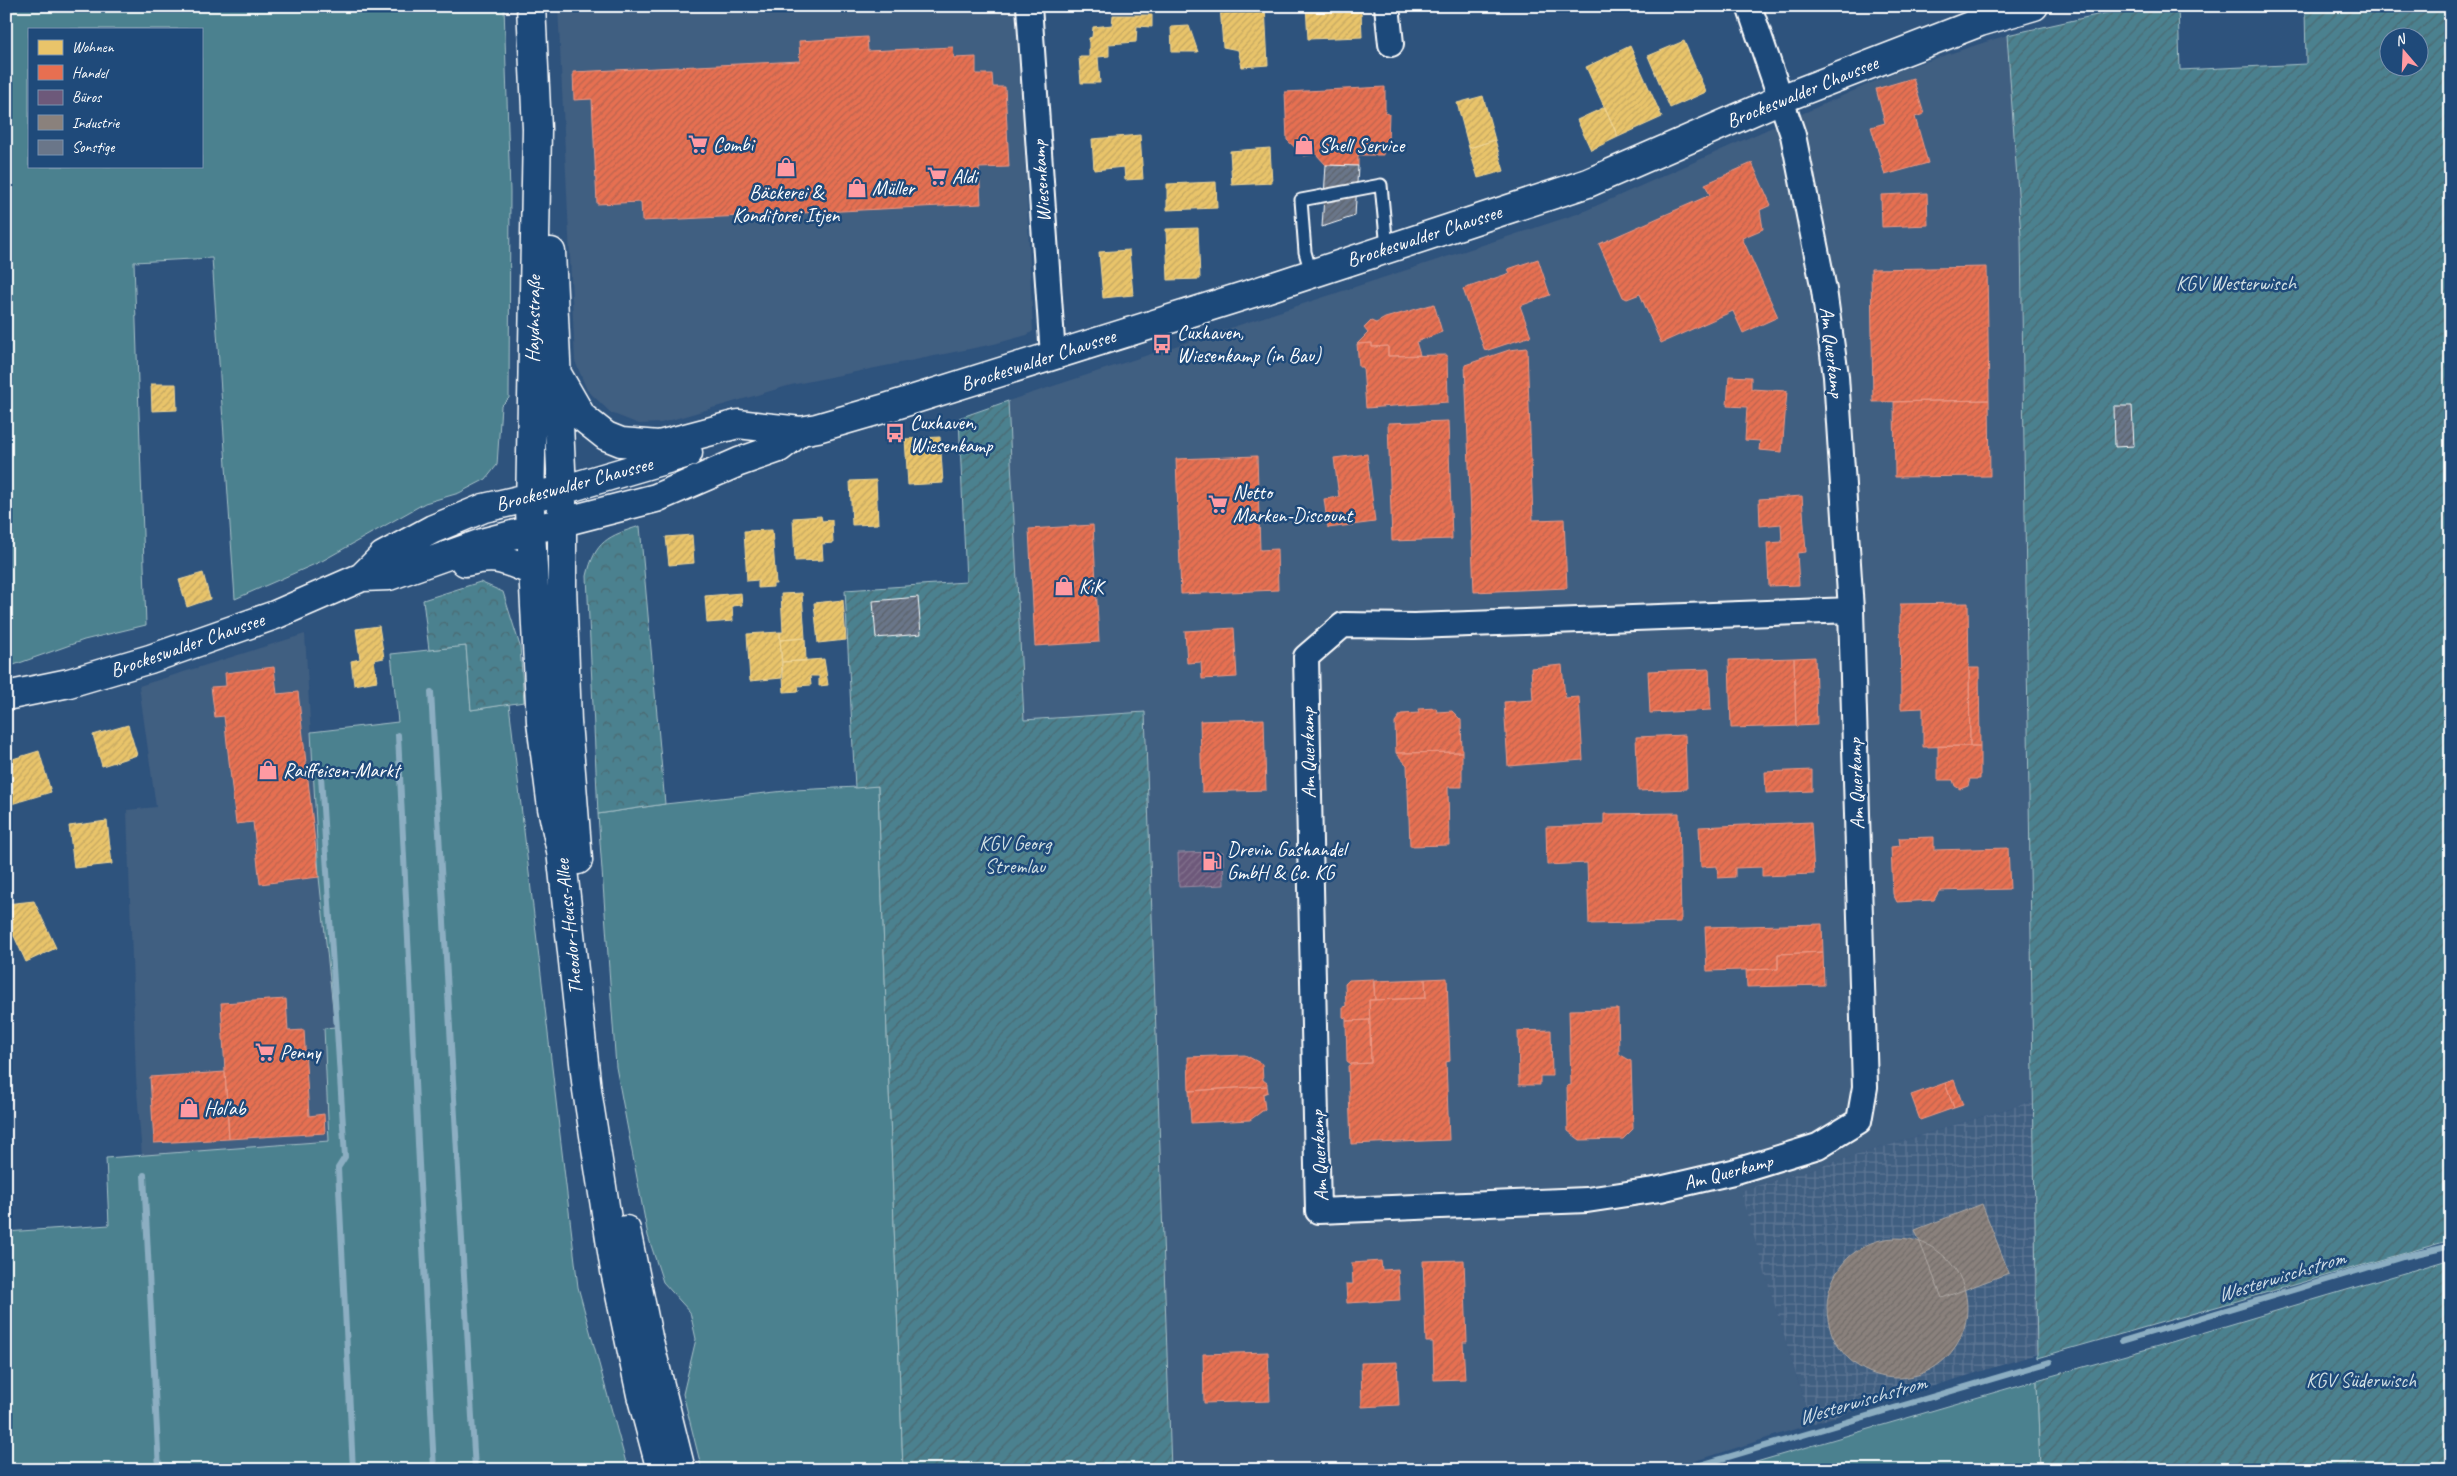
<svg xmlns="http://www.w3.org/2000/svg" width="2457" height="1476" font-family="Caveat,sans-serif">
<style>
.built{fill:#405e81}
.industrial{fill:url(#industrial-grid)}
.grass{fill:#4c818f;stroke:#a6c0c7;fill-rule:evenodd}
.forest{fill:url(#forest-crowns);stroke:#a6c0c7}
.garden{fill:url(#garden-furrows);stroke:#a6c0c7;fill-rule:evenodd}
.homes{fill:url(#homes-hatch);stroke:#f0d697}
.shops{fill:url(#shops-hatch);stroke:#ee9a85}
.offices{fill:url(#offices-hatch);stroke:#998ba2}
.industry{fill:url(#industry-hatch);stroke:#ada7a3}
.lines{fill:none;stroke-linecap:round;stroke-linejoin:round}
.stream{stroke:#8caec2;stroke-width:6}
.building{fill:url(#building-hatch);stroke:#fff}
.service-casing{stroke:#fff;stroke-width:15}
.minor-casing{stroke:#fff;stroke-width:28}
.tertiary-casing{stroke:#fff;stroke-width:31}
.service{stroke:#1f4a7a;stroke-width:11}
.minor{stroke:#1f4a7a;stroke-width:24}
.tertiary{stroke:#1f4a7a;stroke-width:28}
.labels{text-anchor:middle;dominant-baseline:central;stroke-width:5;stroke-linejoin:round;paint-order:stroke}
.street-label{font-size:20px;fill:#fff;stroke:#1f4a7a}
.poi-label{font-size:20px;fill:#fff;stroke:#1f4a7a;text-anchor:start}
.park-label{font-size:20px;fill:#d2e0e3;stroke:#1f4a7a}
.water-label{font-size:21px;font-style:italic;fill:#cfdde6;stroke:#1f4a7a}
</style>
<defs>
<pattern id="industrial-grid" width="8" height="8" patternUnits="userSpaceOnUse" patternTransform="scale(1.25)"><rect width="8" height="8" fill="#405e81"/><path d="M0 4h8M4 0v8" fill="none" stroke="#5d7694"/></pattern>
<pattern id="forest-crowns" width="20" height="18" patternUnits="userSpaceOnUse" patternTransform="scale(1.25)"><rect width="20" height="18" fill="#4c818f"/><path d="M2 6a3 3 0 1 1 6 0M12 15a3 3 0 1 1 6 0" fill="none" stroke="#4c6971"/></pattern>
<pattern id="garden-furrows" width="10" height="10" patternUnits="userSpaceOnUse" patternTransform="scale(1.25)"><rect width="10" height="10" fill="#4c818f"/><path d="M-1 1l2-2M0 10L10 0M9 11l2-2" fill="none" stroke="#4c6971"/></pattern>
<pattern id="homes-hatch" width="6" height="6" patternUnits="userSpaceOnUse" patternTransform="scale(1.25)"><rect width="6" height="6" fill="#e9c46a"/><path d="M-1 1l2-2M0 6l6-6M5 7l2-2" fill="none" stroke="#c2a662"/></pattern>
<pattern id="shops-hatch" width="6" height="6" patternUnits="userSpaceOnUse" patternTransform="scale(1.25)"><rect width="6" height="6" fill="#e76f51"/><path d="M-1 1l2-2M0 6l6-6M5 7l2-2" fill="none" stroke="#b86450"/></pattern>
<pattern id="offices-hatch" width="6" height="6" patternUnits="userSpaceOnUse" patternTransform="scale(1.25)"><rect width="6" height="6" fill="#6d597a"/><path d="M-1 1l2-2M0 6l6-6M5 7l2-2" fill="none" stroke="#83728e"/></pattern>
<pattern id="industry-hatch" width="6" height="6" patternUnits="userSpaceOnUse" patternTransform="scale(1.25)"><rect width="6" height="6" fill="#8a817c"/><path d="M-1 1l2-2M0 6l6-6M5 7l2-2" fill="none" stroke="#716c69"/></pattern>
<pattern id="building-hatch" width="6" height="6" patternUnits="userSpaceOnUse" patternTransform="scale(1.25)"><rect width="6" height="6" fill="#6a7689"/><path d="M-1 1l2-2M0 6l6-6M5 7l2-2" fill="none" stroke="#5b616a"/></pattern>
</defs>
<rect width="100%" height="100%" fill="#2e537d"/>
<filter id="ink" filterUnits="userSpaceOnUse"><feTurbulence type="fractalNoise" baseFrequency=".02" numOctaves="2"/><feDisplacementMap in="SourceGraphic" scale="10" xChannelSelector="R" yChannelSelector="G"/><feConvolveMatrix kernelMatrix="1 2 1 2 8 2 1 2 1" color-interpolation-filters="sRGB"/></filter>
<g filter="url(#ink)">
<path class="built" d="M558 6H1018L1033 331 1027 335 994 344 791 385 661 423 639 424 611 413 587 390 575 361Z
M2007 35 2021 236 2033 1101 1741 1191 1811 1424 1667 1470H1171L1145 712 1024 720 1008 401 1580 213 1900 70Z
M305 634 319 877 335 1027 324 1028 329 1141 142 1156 136 1078 127 810 156 807 139 686Z"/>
<path class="industrial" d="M2033 1101 2037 1354 1811 1424 1740 1191Z"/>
<path class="grass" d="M6 6H504L510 192 509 398 501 406 497 465 486 479 459 493 425 503 322 561 235 599 212 258 134 262 146 625 84 640 11 666 8 485H6ZM29 29H201V166H29Z
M466 646 471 710 509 704 578 1287 628 1470H6V1232L109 1225 106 1158 329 1141 324 1028 335 1027 319 877 311 732 398 722 391 654Z
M878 786 903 1470H702L683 1394 696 1339 690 1312 663 1282 648 1236 616 1067 598 814 665 804 794 790Z
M2037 1380 2040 1470H1729Z"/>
<path class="forest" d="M640 526 665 804 598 814 587 576C595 541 608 536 640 526Z
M480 582 503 592 520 646 524 702 471 710 466 646 429 650 423 600Z"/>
<path class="garden" d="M2137 6H2178L2180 70 2306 64 2305 6H2451V1240L2037 1358 2021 236 2007 35ZM2390 38H2420V68H2390Z
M1008 401 1024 720 1145 712 1171 1470H903L878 786 855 788 845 590 966 582 959 418Z
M2451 1259V1470H2040L2037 1380 2158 1346Z"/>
<path class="homes" d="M1220 6H1265L1268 65 1242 67 1238 50 1223 47Z
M1306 6H1336V12L1361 11 1362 37 1308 39Z
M1113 15H1152V27L1137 26 1136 42 1109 44V56L1098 57 1100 83H1081L1079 57H1089V38L1092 37 1093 27 1112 25Z
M1189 26 1198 52H1172L1171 27Z
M1684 41 1706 92 1670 108 1648 56Z
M1630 46 1662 117 1618 137 1586 67Z
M1483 96 1495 140 1469 148 1457 103Z
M1605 107 1618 137 1591 150 1577 120Z
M1140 135 1143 179 1125 180 1124 167 1094 170 1092 139Z
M1495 140 1504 171 1478 178 1469 148Z
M1270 148 1272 183 1232 185 1230 151Z
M1216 182 1217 208 1167 210V184Z
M1198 228 1200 279 1168 280 1166 229Z
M1129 250 1133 295 1103 298 1099 252Z
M151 384H176L177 410 152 411Z
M940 437 943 483 908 485 905 439Z
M876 480 878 524 852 525 850 481Z
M821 516 822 521 832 520 833 543 822 544 823 560 795 561 793 518Z
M772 530 776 584H773V587L758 588V580L747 581 744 531Z
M692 535 694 563 669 565 666 537Z
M203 573 210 599 187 607 179 580Z
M741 593 742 605 732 606 733 621 707 623 705 596Z
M802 593 805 638 780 640V632H783L781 594Z
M843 600 846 640 818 643 814 603Z
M379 626 384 658 374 660 377 681 354 685 351 661 360 659 356 629Z
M780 632 782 678 750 681 747 634Z
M805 638 806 661 782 662 780 640Z
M824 659 828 685 819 686V676H810L811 685 798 686 799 691 784 692 782 662Z
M128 725 137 755 102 766 93 735Z
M39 751 51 792 8 805 6 761Z
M107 821 112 864 74 868 69 826Z
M34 901 56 948 26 962 14 936 6 937V904Z"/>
<path class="shops" d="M867 37 868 51 953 47 954 58 976 57V74H992L993 87H1005L1009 167 979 168 981 204 642 221 641 202 597 204 592 99 574 100 573 72 800 61 799 41Z
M1913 78 1924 114 1915 117 1928 163 1885 175 1871 127 1885 123 1876 89Z
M1385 87V113L1389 114 1388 143 1384 142 1383 155H1358V166L1326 165 1316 154 1304 156 1287 140 1285 92Z
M1752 163 1771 205 1760 210 1763 229 1742 238 1778 317 1743 333 1733 311 1661 343 1640 294 1627 299 1623 297 1599 244 1710 195 1705 184Z
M1927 193 1928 225 1882 227 1881 195Z
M1538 259 1550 295 1520 306 1531 336 1485 351 1463 289 1510 273 1508 269Z
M1987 267 1989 400 1873 402 1871 269Z
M1434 304 1442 332 1416 342 1420 355 1388 356V346L1372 347V343L1357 344 1368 333 1364 328 1371 321 1376 323 1385 318Z
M1372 343V347L1388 346V356L1447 355 1448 402 1366 408 1363 367H1359L1357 344Z
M1527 348 1533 520 1564 519 1567 588 1474 592 1465 365 1509 350Z
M1729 376 1751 377V389L1787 391 1782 452 1759 450 1760 441 1745 440 1747 407 1727 406Z
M1989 400 1990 476 1895 477 1894 402Z
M1448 421 1452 539 1392 541 1388 423Z
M1367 454 1375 522 1328 528 1324 499 1339 497 1334 458Z
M1257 456 1260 550 1277 549 1278 590 1181 594 1176 459Z
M1802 496 1806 552 1797 553 1799 585 1769 586 1767 543 1782 542 1781 524 1760 526 1759 499Z
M1093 525 1099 642 1035 646 1029 529Z
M1968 603 1970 746 1923 747V708L1901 709 1900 604Z
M1234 628 1237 677 1202 679 1201 662 1187 663 1185 631Z
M1815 657 1817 725 1796 726 1794 658Z
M1794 658 1796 726 1731 728 1729 660Z
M1562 665 1565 698 1579 697 1583 760 1508 766 1504 702 1533 700 1531 668Z
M274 667 277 694 298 692 319 877 260 884 253 822 236 824 224 716 215 717 211 687 226 686 225 673Z
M1969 668H1979L1980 746H1970Z
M1709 669 1711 710 1650 713 1648 671Z
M1436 708 1437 712 1452 711 1461 720 1462 752 1396 753 1395 722 1401 714 1419 713 1418 709Z
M1264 719 1266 790 1202 792 1200 721Z
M1685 735 1687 789 1638 791 1636 737Z
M1938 746H1980V779H1970L1968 786 1960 789 1955 786 1953 780H1938Z
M1462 752V787H1448L1449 845 1410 846 1407 765 1396 753Z
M1812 770V791L1766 793 1765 772Z
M1679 813 1681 922 1589 924 1587 863 1547 865 1546 827 1604 825V814Z
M1811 822 1814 874 1762 876V867L1735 868V877L1718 878 1717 866 1701 867 1699 827Z
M1934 837V850L2008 848 2010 889 1939 891 1934 900 1897 902 1893 894 1891 847 1900 846 1899 838Z
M1822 924 1823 952 1778 954V969L1707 971 1705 927Z
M1823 952 1824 985 1747 987 1746 970 1778 969V954Z
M1447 978 1450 1061 1446 1062 1449 1140 1351 1144 1348 1066 1351 1064 1371 1063 1369 1000 1426 998 1425 979Z
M1373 979 1375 1000H1369L1370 1020 1346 1021V1018L1343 1017V1007L1346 1006 1345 984 1349 980Z
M1425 979 1426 998 1375 1000 1374 981Z
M286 999 288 1031 304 1030 309 1116 324 1114 325 1133 229 1139 221 1003Z
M1618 1009 1619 1054 1631 1061 1633 1129 1623 1139 1580 1140 1568 1131 1567 1086 1571 1085 1569 1010Z
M1370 1020 1371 1063 1351 1064 1347 1061 1346 1021Z
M1551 1030 1552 1076H1540V1085H1519L1518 1031Z
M1245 1055 1262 1064 1263 1080 1267 1083V1086L1189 1091 1188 1057Z
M225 1072 229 1139 154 1143 150 1077Z
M1954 1080 1963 1105 1954 1108 1945 1083Z
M1945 1083 1954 1108 1920 1120 1911 1095Z
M1267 1086 1268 1092 1263 1094 1265 1109 1250 1120 1191 1123 1189 1091Z
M1464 1260 1467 1342H1463L1465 1379 1434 1380 1433 1342H1426L1423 1261Z
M1381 1261 1382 1270 1398 1269 1400 1300 1347 1303 1346 1284H1353L1352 1263Z
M1268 1352 1270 1401 1204 1403 1203 1354Z
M1397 1362 1399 1405 1362 1407 1361 1363Z"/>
<path class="offices" d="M1223 852 1224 885 1179 887 1178 853Z"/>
<path class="industry" d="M1982 1204 2009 1273 1942 1298 1915 1230Z
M1827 1308a70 70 0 1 1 140 0a70 70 0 1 1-140 0Z"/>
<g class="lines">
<path class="stream" d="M431 692 475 1470
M398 735 434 1470
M321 776 345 1157 338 1168 353 1470
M144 1175 159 1470
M2122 1341 2403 1257 2451 1246
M1684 1470 2050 1362"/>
</g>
<path class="building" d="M1326 165 1358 166 1355 216 1322 227Z
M2114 406H2132L2134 446 2115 447Z
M918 597 921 634 876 638 873 601Z"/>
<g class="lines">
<defs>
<path id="service" d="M1311 273 1305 252 1301 200 1381 185 1387 248"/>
<path id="minor" d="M1029 6 1053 356
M1387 6 1391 44
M1749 6 1793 135 1824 290 1836 376 1851 610 1865 1087 1859 1121 1818 1146 1733 1172 1660 1189 1587 1200 1318 1211 1306 657 1343 625 1414 626 1851 610"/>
<path id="tertiary" d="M531 6 537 129 530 510 541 722 552 808 561 851 587 1090 615 1271 641 1395 661 1470
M551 252 562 490V586L567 722 578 860
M556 372 582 417 606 436 621 442 659 445 738 424 801 431 817 428 886 408 1253 293 1588 183 1781 99 1980 22 2034 6
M465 562C496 554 503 559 532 571
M362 577 389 576 485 542 656 498 739 462 779 448 801 431
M6 696 69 683 150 659 275 615 362 577 383 556 433 529 484 508 562 490 688 453
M626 1230 648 1337 681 1470"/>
</defs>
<use href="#service" class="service-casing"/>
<use href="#minor" class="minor-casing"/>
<use href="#tertiary" class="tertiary-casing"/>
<use href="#service" class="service"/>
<use href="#minor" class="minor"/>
<use href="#tertiary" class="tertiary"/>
</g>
</g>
<defs>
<symbol id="supermarket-bare" viewBox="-9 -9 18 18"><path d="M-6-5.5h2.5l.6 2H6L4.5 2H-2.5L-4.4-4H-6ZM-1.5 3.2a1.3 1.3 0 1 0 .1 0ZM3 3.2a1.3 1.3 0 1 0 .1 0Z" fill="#ff9aa2" stroke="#1f4a7a" stroke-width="2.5" paint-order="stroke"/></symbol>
<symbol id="shop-bare" viewBox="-9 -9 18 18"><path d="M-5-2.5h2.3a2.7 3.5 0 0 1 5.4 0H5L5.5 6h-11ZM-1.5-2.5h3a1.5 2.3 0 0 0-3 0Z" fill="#ff9aa2" stroke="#1f4a7a" stroke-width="2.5" paint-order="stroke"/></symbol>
<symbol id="bus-bare" viewBox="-9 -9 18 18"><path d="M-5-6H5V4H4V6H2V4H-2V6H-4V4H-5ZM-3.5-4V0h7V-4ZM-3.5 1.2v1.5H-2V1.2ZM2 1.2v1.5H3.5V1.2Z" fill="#ff9aa2" stroke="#1f4a7a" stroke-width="2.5" paint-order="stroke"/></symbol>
<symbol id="fuel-bare" viewBox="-9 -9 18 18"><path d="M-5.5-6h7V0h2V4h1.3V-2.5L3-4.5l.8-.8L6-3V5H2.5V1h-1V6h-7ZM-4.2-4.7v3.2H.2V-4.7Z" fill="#ff9aa2" stroke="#1f4a7a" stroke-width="2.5" paint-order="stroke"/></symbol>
</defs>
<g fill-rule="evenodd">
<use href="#supermarket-bare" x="684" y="130" width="28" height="28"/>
<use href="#shop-bare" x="1290" y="131" width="28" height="28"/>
<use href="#shop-bare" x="772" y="153" width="28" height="28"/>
<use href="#supermarket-bare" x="923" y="162" width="28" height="28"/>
<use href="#shop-bare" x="843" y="174" width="28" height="28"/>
<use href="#bus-bare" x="1148" y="330" width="28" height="28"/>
<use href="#bus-bare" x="881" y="419" width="28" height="28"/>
<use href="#supermarket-bare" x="1204" y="490" width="28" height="28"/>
<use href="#shop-bare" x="1050" y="572" width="28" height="28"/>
<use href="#shop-bare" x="254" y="756" width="28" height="28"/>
<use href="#fuel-bare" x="1198" y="847" width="28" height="28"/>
<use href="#supermarket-bare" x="251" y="1038" width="28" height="28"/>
<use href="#shop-bare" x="175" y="1094" width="28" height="28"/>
</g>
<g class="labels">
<g class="street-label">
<text transform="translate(1802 92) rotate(-22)">Brockeswalder Chaussee</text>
<text transform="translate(1041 181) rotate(-94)">Wiesenkamp</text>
<text transform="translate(1424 236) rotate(-18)">Brockeswalder Chaussee</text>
<text transform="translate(533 319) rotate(-89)">Haydnstraße</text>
<text transform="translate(1832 352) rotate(83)">Am Querkamp</text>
<text transform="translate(1038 360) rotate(-18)">Brockeswalder Chaussee</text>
<text transform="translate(574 484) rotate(-15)">Brockeswalder Chaussee</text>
<text transform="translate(187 645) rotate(-19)">Brockeswalder Chaussee</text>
<text transform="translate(1308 753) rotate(-91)">Am Querkamp</text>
<text transform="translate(1856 784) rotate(-92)">Am Querkamp</text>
<text transform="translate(569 927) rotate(-96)">Theodor-Heuss-Allee</text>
<text transform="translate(1319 1156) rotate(-93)">Am Querkamp</text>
<text transform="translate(1728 1172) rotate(-15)">Am Querkamp</text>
</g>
<g class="poi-label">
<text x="713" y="144">Combi</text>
<text x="1319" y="145">Shell Service</text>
<text x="952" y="176">Aldi</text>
<text x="872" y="188">Müller</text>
<text x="786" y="192" text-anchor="middle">Bäckerei &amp;<tspan x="786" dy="23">Konditorei Itjen</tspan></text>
<text x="1177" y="332">Cuxhaven,<tspan x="1177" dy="23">Wiesenkamp (in Bau)</tspan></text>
<text x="910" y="422">Cuxhaven,<tspan x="910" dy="23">Wiesenkamp</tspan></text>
<text x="1233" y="492">Netto<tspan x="1233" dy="23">Marken-Discount</tspan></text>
<text x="1079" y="586">KiK</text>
<text x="283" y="770">Raiffeisen-Markt</text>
<text x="1227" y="849">Drevin Gashandel<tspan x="1227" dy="23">GmbH &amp; Co. KG</tspan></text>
<text x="280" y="1052">Penny</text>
<text x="204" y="1108">Hol'ab</text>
</g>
<g class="park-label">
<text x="2236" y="283">KGV Westerwisch</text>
<text x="1015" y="843">KGV Georg<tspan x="1015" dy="23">Stremlau</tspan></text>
<text x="2361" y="1380">KGV Süderwisch</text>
</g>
<g class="water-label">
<text transform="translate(2281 1276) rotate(-17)">Westerwischstrom</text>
<text transform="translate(1862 1400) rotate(-16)">Westerwischstrom</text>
</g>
</g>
<rect width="2457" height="1476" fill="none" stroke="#1f4a7a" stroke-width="25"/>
<rect x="12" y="12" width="2432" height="1451" fill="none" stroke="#fff" stroke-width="2" filter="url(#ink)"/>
<rect x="28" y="28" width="175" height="140" fill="#1f4a7a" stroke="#7992af"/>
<rect x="38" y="40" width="25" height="15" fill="#e9c46a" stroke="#7992af"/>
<text x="72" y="52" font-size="15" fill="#ffffff">Wohnen</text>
<rect x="38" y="65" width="25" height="15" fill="#e76f51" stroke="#7992af"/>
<text x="72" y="78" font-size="15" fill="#ffffff">Handel</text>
<rect x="38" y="90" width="25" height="15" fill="#6d597a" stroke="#7992af"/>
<text x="72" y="102" font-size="15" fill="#ffffff">Büros</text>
<rect x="38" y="115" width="25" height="15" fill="#8a817c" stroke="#7992af"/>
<text x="72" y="128" font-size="15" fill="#ffffff">Industrie</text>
<rect x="38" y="140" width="25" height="15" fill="#6a7689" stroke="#7992af"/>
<text x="72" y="152" font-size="15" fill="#ffffff">Sonstige</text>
<g transform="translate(2404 52) rotate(341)"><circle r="24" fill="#1f4a7a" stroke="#7992af"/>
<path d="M0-4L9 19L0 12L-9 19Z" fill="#ff9aa2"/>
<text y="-8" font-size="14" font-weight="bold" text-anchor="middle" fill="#ffffff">N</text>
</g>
</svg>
